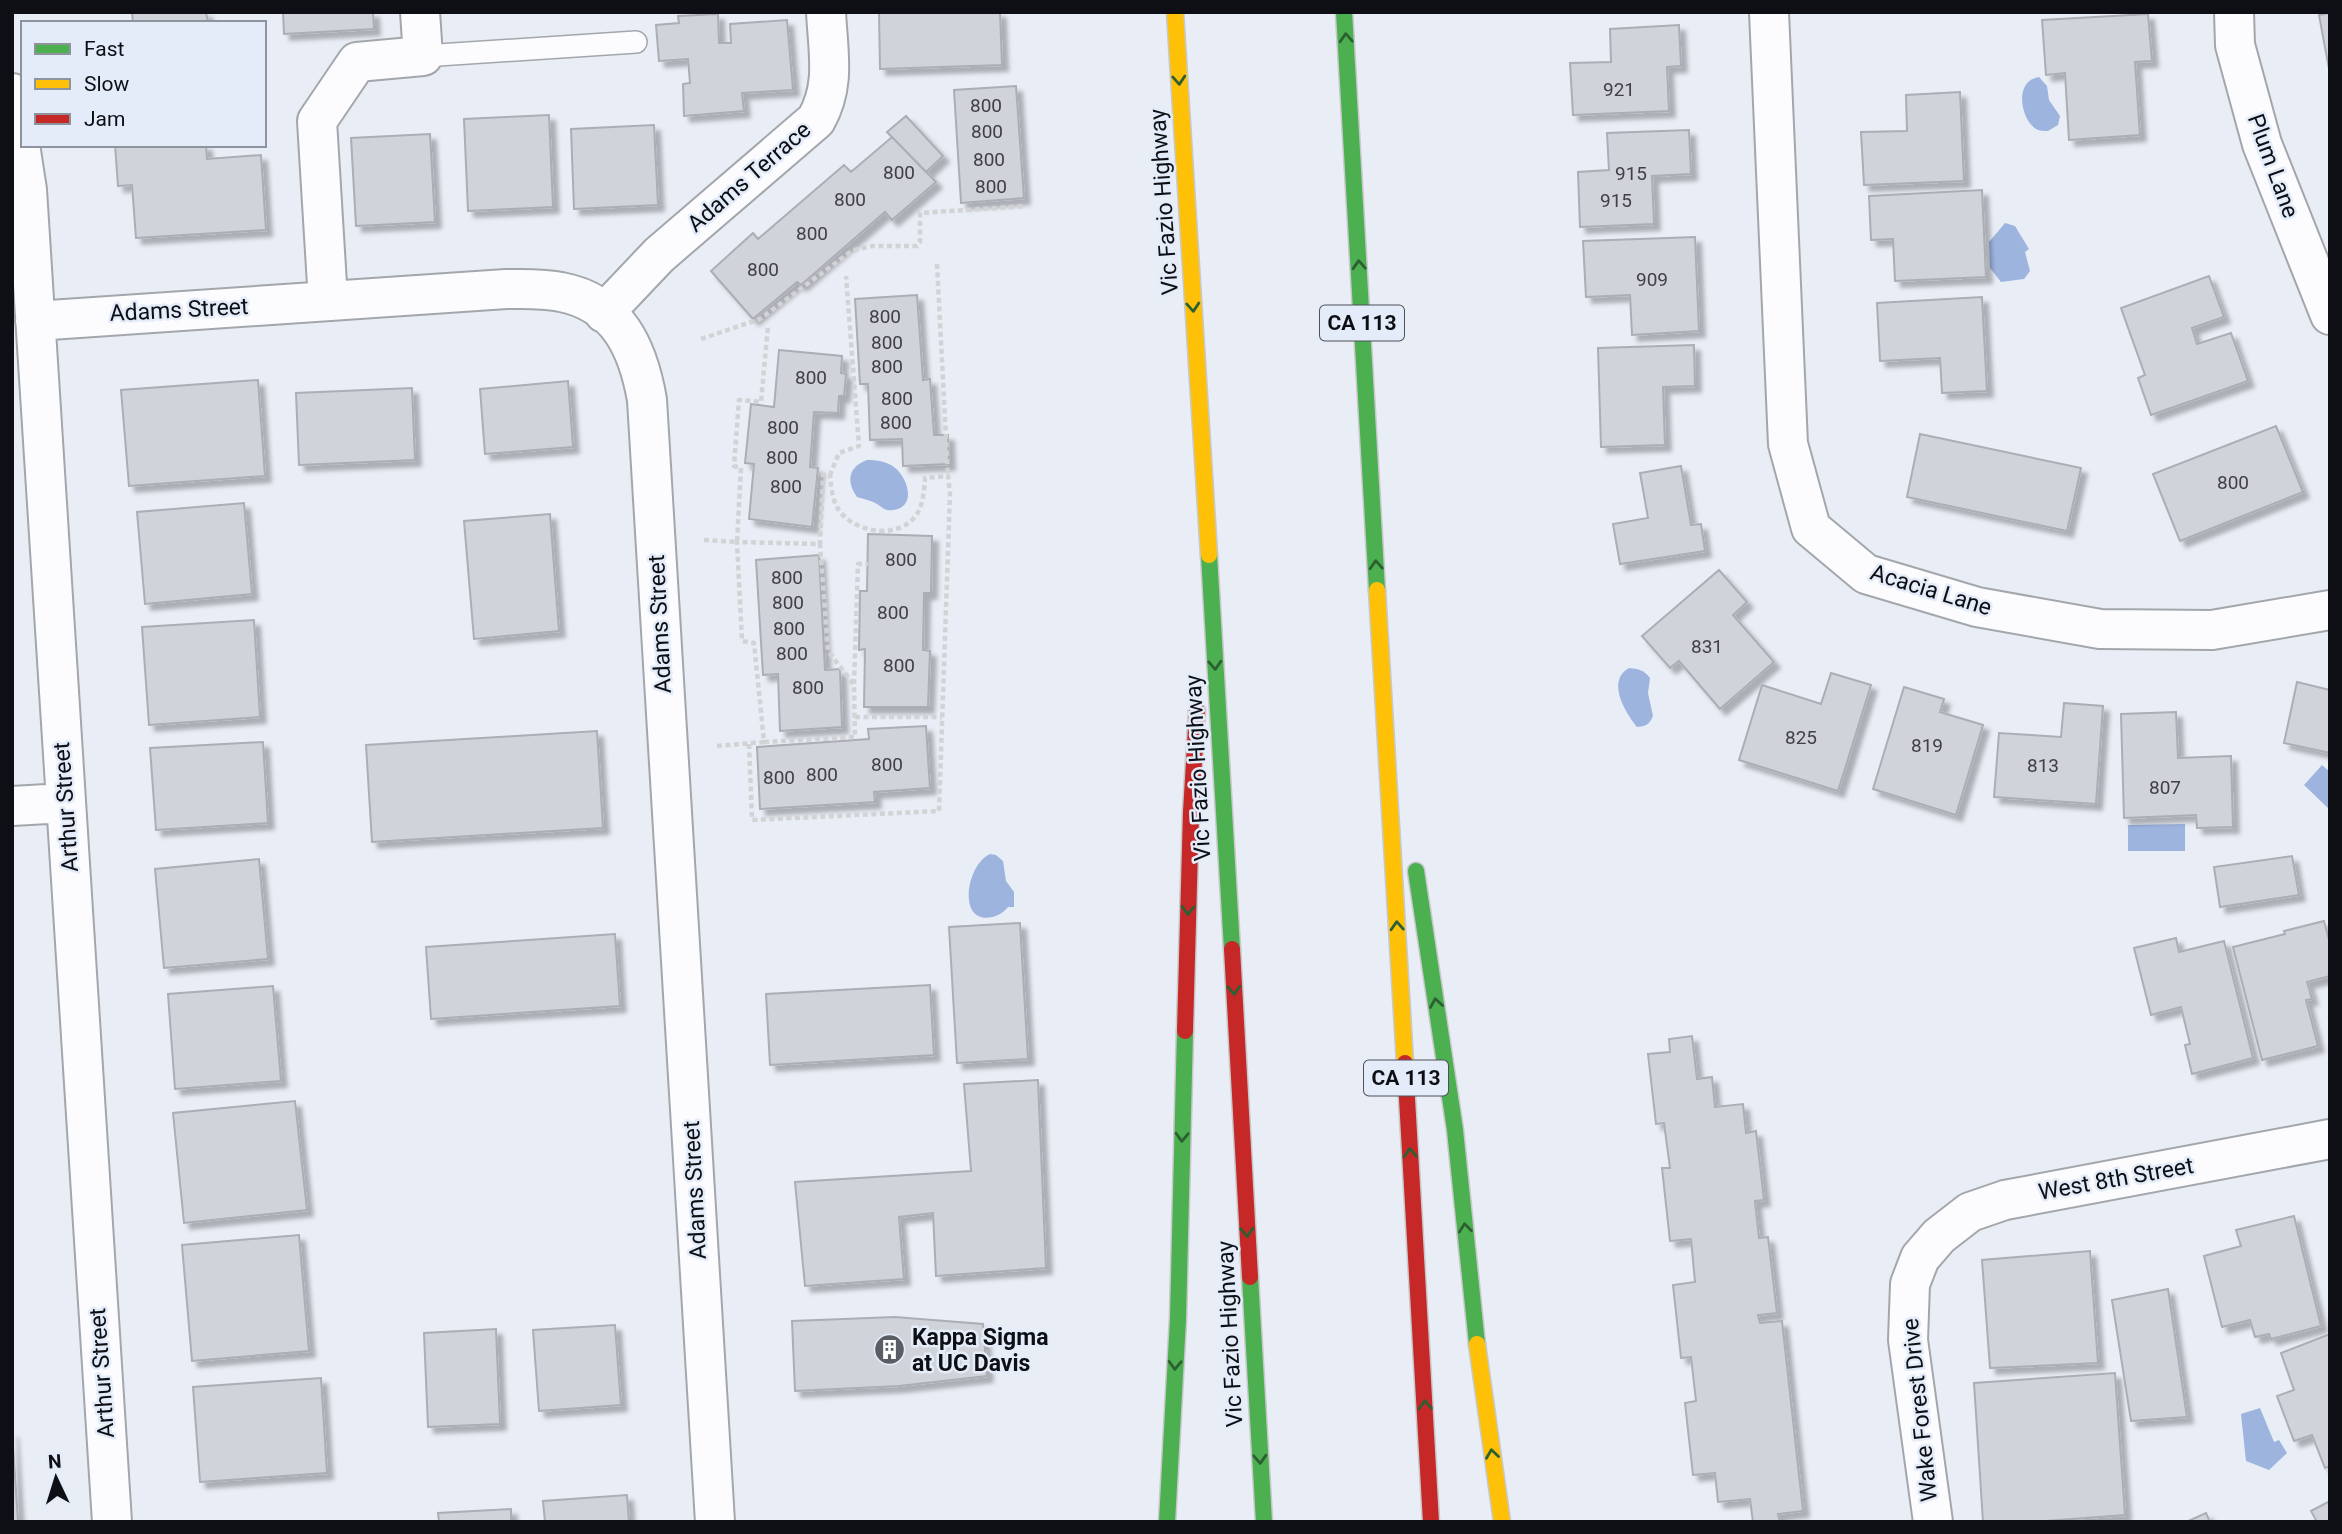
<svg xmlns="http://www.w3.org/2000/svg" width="2342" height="1534" font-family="Roboto,sans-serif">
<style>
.water{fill:#9db4df}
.building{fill:#d0d3d9;stroke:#abaeb4;stroke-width:2;filter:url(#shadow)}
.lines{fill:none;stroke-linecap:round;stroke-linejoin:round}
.lane-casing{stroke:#a3a7ac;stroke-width:24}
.street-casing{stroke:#a3a7ac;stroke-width:42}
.fast-casing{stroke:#c7c9cc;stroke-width:19}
.slow-casing{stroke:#c7c9cc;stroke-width:19}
.jam-casing{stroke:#c7c9cc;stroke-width:19}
.path{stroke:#d1d3d5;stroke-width:4.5;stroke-dasharray:5 3.5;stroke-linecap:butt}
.lane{stroke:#fcfcfe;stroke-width:21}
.street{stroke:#fcfcfe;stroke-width:38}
.fast{stroke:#4caf50;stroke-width:16}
.slow{stroke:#ffc107;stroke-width:16}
.jam{stroke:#c62828;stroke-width:16}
.oneway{stroke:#2c5f32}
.labels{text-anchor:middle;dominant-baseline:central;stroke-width:5;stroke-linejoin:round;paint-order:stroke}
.number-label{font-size:19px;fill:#3f4146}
.shield{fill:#e4ecfa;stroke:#4e5159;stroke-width:2}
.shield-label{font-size:21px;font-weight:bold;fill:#0d0f14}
.street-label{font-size:23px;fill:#0d0f14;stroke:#e4ecfa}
.poi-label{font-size:23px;font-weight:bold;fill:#0d0f14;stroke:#e4ecfa;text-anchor:start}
</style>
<defs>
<filter id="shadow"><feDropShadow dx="6" dy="6" stdDeviation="2" flood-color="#0004"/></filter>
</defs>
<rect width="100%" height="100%" fill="#e9edf5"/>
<path class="water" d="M2039 77 2047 86 2049 100 2060 116 2058 125 2048 131C2043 131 2040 131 2036 129 2021 120 2013 81 2039 77Z
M2005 223 2015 226 2029 249 2025 252 2030 271 2024 279 2001 282 1990 268 1989 242Z
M867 460C876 460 886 461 894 467 907 476 918 507 893 510 884 512 881 505 873 502 869 500 863 499 857 497 846 482 848 467 867 460Z
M1629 668C1639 669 1644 670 1650 678L1648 693 1653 716C1649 725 1646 726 1637 727 1625 712 1606 681 1629 668Z
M2322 765 2330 772V810L2304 785Z
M2185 824V851H2128V825Z
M990 854 996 855 1003 861 1006 881 1014 892V907H1008C1000 918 978 924 971 908 964 891 974 861 990 854Z
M2260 1408 2274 1442 2279 1440 2287 1453 2269 1470 2246 1461 2241 1414Z"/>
<path class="building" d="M132 12H206L208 23H133Z
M283 12H373L374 29 284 34Z
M879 12H1000L1002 65 880 69Z
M2330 13V68L2329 69 2319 15Z
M718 14 719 43H731L730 24 787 20 793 90 742 93 744 111 684 116 683 84 690 83 688 59 659 61 656 25 679 23 678 16Z
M2148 14 2152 61 2135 62 2140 135 2069 140 2065 73 2046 75 2042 20Z
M1679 25 1681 66 1667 67 1669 111 1573 115 1570 63 1611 62 1610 29Z
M1016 86 1024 198 961 203 954 90Z
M1960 92 1964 181 1864 185 1861 132 1907 131 1906 95Z
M549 115 553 207 468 211 464 119Z
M906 116 943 156 926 172 887 132Z
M654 125 658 205 574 209 571 129Z
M1689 130 1691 174 1652 176 1654 224 1580 227 1578 172 1609 170 1607 133Z
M430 134 435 222 356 226 351 138Z
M892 137 936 182 892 220 885 212 801 285 797 282 753 319 711 271 753 233 758 239 844 165 851 172Z
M115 145H206L207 159 261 155 266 230 136 238 132 185 118 186Z
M1982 190 1986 277 1895 281 1893 239 1871 240 1869 196Z
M1695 237 1699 331 1632 335 1630 295 1586 297 1583 241Z
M2209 276 2224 317 2192 328 2197 344 2231 333 2248 381 2151 415 2138 378 2145 375 2121 308Z
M917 295 923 380 930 379 934 435H948L949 464 903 466 902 439 870 440 868 384H860L855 299Z
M1982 297 1987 391 1942 393 1940 358 1880 361 1877 303Z
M1694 345 1695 386 1663 387 1665 445 1601 447 1598 348Z
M779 350 842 356 841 373 846 374 844 396H839L838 413 814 412 810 467 818 468 812 527 749 519 754 464 745 463 751 404 774 407Z
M258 380 265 476 129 486 121 390Z
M568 381 573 447 485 454 480 389Z
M412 388 415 460 299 465 296 393Z
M2276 426 2303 492 2180 541 2153 474Z
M1920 434 2081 468 2067 531 1907 497Z
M1681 466 1691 525 1701 524 1705 551 1620 564 1613 524 1648 518 1640 473Z
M244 503 252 594 145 604 137 512Z
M550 514 559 631 474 639 464 521Z
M868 534 932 536 931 593H924L923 650 930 651 928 707H864L865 649 859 650 860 591H867Z
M819 555 825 670 840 669 842 727 780 731 778 674 763 675 756 560Z
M1719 570 1747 602 1733 615 1774 662 1720 709 1679 661 1670 668 1642 636Z
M254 620 260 717 149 725 142 627Z
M1831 673 1871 685 1838 791 1739 760 1762 685 1821 704Z
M2297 682 2330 690V753L2284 743Z
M1904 687 1944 699 1940 712 1983 725 1956 815 1873 789Z
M2064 703 2103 706 2096 804 1994 797 1999 733 2061 737Z
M2176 712 2178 758 2231 756 2233 827 2197 828 2196 815 2124 818 2121 714Z
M926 726 930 788 874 792 875 802 760 809 757 747 869 739 868 729Z
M597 731 603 828 372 842 366 745Z
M263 742 268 823 156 830 150 748Z
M2292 856 2299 895 2220 907 2214 867Z
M259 859 268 959 164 968 155 869Z
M2324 921 2330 944V976L2307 982 2312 999 2306 1000 2318 1046 2262 1060 2233 947 2285 934 2284 931Z
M1020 923 1028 1059 957 1063 949 927Z
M615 934 620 1006 431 1019 426 947Z
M2176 938 2179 952 2224 941 2253 1058 2192 1074 2185 1045 2190 1044 2181 1007 2151 1015 2134 948Z
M930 985 934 1055 770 1065 766 994Z
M273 986 281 1081 175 1089 168 994Z
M1692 1036 1697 1079 1712 1077 1715 1107 1743 1104 1746 1133 1756 1131 1764 1200 1755 1201 1759 1238 1768 1237 1777 1313 1758 1315 1760 1323 1782 1321 1803 1511 1778 1514 1780 1522H1753L1750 1499 1718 1502 1715 1473 1693 1475 1685 1403 1696 1401 1691 1357 1681 1358 1673 1285 1695 1282 1691 1239 1670 1241 1662 1168H1670L1664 1123 1656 1124 1648 1054 1670 1052 1669 1039Z
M1038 1080 1046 1268 936 1276 933 1213 899 1217 904 1279 805 1286 795 1182 971 1171 964 1084Z
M295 1101 307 1210 184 1223 173 1113Z
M2294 1216 2321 1326 2271 1339 2269 1334 2255 1337 2250 1320 2222 1327 2204 1256 2241 1246 2236 1230Z
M299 1235 309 1351 192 1361 182 1245Z
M2090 1251 2098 1363 1990 1368 1982 1260Z
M2168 1289 2187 1417 2131 1421 2112 1300Z
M895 1317 983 1324 987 1376 899 1386 795 1391 792 1321Z
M615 1325 621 1405 539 1411 533 1330Z
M496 1329 500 1424 428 1427 424 1333Z
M2330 1334V1466L2325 1468 2312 1435 2294 1441 2277 1396 2294 1390 2281 1353Z
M2115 1373 2125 1515 2032 1522H1983L1974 1383Z
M321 1378 327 1473 200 1482 193 1387Z
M12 1431 18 1521H12Z
M627 1495 629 1522H545L543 1501Z
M2330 1501V1522H2317L2311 1511Z
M511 1509V1522H439L438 1513Z
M2206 1513 2210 1522H2186Z"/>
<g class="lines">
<defs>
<path id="lane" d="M423 56 636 42"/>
<path id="street" d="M1769 12 1788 444 1811 528 1866 574 1977 607 2100 629 2212 630 2330 610
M2234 12 2235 45 2262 144 2330 315
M12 93 27 190 112 1522
M328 301 317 121 357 62 423 56 420 12
M604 313 659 255 816 120C836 85 828 52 826 12
M35 321 506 289C524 289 543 288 561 292 618 303 638 348 647 400L715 1522
M12 806 65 803
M1933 1522 1908 1340 1910 1284 1920 1258 1939 1236 1970 1212 2005 1200 2330 1139"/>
<path id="fast" d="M1344 12 1377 590
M1209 555 1232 949
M1416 871 1455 1130 1477 1344
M1250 1277 1264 1522
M1167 1522 1178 1319 1185 1031"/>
<path id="slow" d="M1175 12 1209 555
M1377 590 1405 1063
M1477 1344 1502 1522"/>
<path id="jam" d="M1232 949 1250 1277
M1185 1031 1191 812 1197 711
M1405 1063 1431 1522"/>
</defs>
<use href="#lane" class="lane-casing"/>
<use href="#street" class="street-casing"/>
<use href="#fast" class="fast-casing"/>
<use href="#slow" class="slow-casing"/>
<use href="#jam" class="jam-casing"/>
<path class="path" d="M937 264 948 476
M701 339 760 319 853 250 873 246H917L920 242V213L1026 206
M704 540 737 542 741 468 734 466 739 400 761 402 768 326
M854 684 858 564H868
M855 717H942
M764 742 855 737 854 685 828 651 820 544
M749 744 752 820 939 811 950 493 948 476 925 478C924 492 923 509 913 519 893 540 850 531 837 507 832 498 831 486 830 475
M717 746 764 742 754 643 742 641 737 542 820 544 823 475H830L839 453 859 446 846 276"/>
<use href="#lane" class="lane"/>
<use href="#street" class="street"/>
<use href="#fast" class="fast"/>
<use href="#slow" class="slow"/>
<use href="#jam" class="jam"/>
</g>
<defs><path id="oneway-chevron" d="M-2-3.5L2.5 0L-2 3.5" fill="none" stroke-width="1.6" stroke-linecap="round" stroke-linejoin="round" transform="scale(1.75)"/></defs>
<g class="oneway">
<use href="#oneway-chevron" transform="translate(1346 38) rotate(-93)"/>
<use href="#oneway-chevron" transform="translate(1179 80) rotate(86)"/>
<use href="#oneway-chevron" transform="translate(1359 265) rotate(-93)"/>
<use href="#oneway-chevron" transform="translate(1193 307) rotate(86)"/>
<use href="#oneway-chevron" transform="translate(1376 565) rotate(-93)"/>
<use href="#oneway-chevron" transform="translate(1215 665) rotate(87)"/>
<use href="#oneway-chevron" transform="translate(1188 910) rotate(92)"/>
<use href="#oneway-chevron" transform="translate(1397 926) rotate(-93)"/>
<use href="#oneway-chevron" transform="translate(1234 990) rotate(87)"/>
<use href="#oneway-chevron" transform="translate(1436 1003) rotate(-99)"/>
<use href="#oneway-chevron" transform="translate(1182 1137) rotate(92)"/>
<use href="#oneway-chevron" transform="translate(1410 1153) rotate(-93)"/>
<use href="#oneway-chevron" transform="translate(1465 1228) rotate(-96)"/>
<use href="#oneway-chevron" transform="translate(1247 1232) rotate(87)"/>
<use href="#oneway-chevron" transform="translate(1175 1365) rotate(92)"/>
<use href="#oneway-chevron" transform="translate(1425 1405) rotate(-93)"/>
<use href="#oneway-chevron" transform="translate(1492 1454) rotate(-98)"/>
<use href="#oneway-chevron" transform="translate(1260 1459) rotate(87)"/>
</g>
<defs>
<symbol id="building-disc" viewBox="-11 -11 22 22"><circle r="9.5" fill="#5a5d63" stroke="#e4ecfa"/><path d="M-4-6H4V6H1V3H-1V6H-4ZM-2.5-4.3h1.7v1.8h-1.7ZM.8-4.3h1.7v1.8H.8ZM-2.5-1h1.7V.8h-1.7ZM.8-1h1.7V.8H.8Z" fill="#fff"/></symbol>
</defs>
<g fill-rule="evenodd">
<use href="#building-disc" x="872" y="1332" width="35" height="35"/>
</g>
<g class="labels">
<g class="number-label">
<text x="1619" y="89">921</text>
<text x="986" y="105">800</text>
<text x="987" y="131">800</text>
<text x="989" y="159">800</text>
<text x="899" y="172">800</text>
<text x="1631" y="173">915</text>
<text x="991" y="186">800</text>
<text x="850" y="199">800</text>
<text x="1616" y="200">915</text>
<text x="812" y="233">800</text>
<text x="763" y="269">800</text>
<text x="1652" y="279">909</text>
<text x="885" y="316">800</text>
<text x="887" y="342">800</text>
<text x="887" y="366">800</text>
<text x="811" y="377">800</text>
<text x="897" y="398">800</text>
<text x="896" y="422">800</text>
<text x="783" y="427">800</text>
<text x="782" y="457">800</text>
<text x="2233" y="482">800</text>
<text x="786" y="486">800</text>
<text x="901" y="559">800</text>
<text x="787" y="577">800</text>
<text x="788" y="602">800</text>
<text x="893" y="612">800</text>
<text x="789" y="628">800</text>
<text x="1707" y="646">831</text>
<text x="792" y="653">800</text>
<text x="899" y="665">800</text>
<text x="808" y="687">800</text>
<text x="1801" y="737">825</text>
<text x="1927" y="745">819</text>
<text x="887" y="764">800</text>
<text x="2043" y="765">813</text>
<text x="822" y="774">800</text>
<text x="779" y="777">800</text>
<text x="2165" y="787">807</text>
</g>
<g class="shield">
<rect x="1320" y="305.5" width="84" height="35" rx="5"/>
<rect x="1364" y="1060.5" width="84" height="35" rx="5"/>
</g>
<g class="shield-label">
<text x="1362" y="323">CA 113</text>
<text x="1406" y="1078">CA 113</text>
</g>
<g class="street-label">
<text transform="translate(2273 166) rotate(70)">Plum Lane</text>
<text transform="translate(749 177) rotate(-41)">Adams Terrace</text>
<text transform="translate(1164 202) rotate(-94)">Vic Fazio Highway</text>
<text transform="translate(179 310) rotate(-3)">Adams Street</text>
<text transform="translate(1931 590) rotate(17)">Acacia Lane</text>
<text transform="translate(660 624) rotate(-93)">Adams Street</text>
<text transform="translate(1198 768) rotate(-93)">Vic Fazio Highway</text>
<text transform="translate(66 807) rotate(-94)">Arthur Street</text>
<text transform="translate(2116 1179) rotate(-10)">West 8th Street</text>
<text transform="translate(695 1190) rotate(-93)">Adams Street</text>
<text transform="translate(1230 1334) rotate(-93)">Vic Fazio Highway</text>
<text transform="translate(102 1373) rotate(-94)">Arthur Street</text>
<text transform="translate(1920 1410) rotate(-96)">Wake Forest Drive</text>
</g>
<g class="poi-label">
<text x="912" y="1337">Kappa Sigma<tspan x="912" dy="26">at UC Davis</tspan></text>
</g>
</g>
<rect width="2342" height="1534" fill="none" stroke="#0d0f14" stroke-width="28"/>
<rect x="21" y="21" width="245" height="126" fill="#e4ecfa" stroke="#8e949e" stroke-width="2"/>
<rect x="35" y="44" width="35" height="10" fill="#4caf50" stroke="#8e949e" stroke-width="2"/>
<text x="84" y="56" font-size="21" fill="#0d0f14">Fast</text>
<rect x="35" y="79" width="35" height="10" fill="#ffc107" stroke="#8e949e" stroke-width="2"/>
<text x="84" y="91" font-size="21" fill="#0d0f14">Slow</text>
<rect x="35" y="114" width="35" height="10" fill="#c62828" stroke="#8e949e" stroke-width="2"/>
<text x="84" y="126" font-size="21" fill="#0d0f14">Jam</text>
<g transform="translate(56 1478) rotate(356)" stroke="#e4ecfa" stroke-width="5" paint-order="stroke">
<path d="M0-5L12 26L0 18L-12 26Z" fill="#0d0f14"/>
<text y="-10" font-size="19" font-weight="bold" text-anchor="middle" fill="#0d0f14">N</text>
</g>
</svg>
